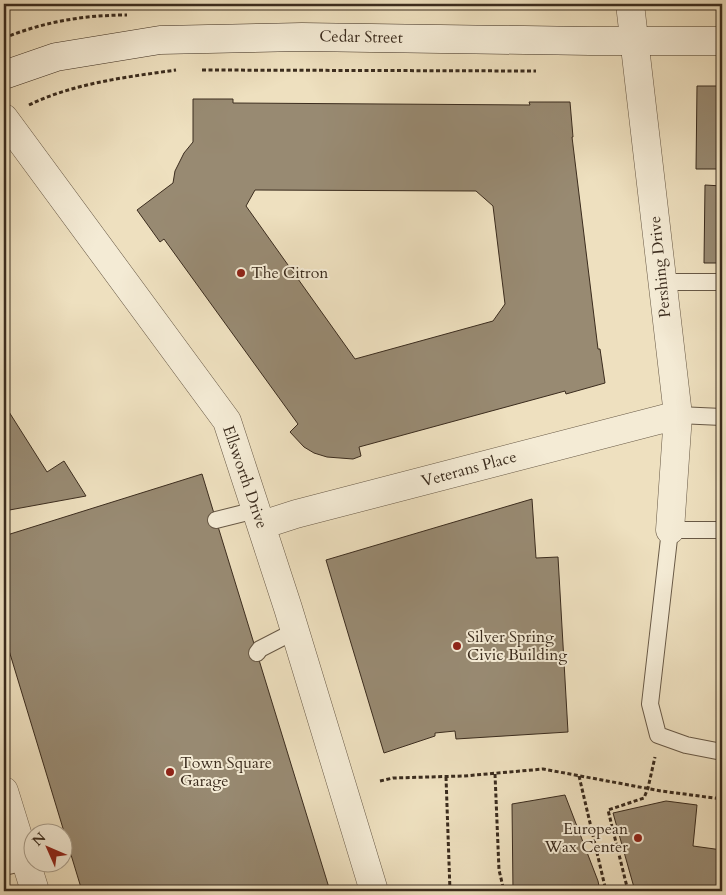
<svg xmlns="http://www.w3.org/2000/svg" width="726" height="895" font-family="Cardo,serif">
<style>
.building{fill:#988a72;stroke:#3b2c1e;fill-rule:evenodd}
.lines{fill:none;stroke-linecap:round;stroke-linejoin:round}
.lane-casing{stroke:#685946;stroke-width:18}
.street-casing{stroke:#685946;stroke-width:29}
.secondary-casing{stroke:#3b2c1e;stroke-width:29}
.path{stroke:#3b2c1e;stroke-width:3;stroke-dasharray:4 2.5;stroke-linecap:butt}
.lane{stroke:#f4ebd5;stroke-width:16}
.street{stroke:#f4ebd5;stroke-width:28}
.secondary{stroke:#f4ebd5;stroke-width:28}
.poi-dot{fill:#8f2418;stroke:#f4ebd5;stroke-width:2}
.labels{text-anchor:middle;dominant-baseline:central;stroke-width:4;stroke-linejoin:round;paint-order:stroke}
.street-label{font-size:16px;fill:#3b2c1e;stroke:#f4ebd5}
.poi-label{font-size:16px;fill:#3b2c1e;stroke:#f4ebd5;text-anchor:start}
</style>
<rect width="100%" height="100%" fill="#eee0bf"/>
<filter id="stains"><feTurbulence type="fractalNoise" baseFrequency=".004" numOctaves="4"/><feColorMatrix values="0 0 0 0 .2 0 0 0 0 .09 0 0 0 0 .02 0 0 0 .5 -.17"/></filter>
<radialGradient id="worn" r=".72"><stop offset=".6" stop-color="#630" stop-opacity="0"/><stop offset="1" stop-color="#630" stop-opacity=".3"/></radialGradient>
<path class="building" d="M697 86H722V169H696Z
M193 99H233V103L530 105 529 102H570L573 137H572L598 349H600L605 383 566 394 565 391 359 447 361 456 353 459 327 457 314 453 304 447 290 432 298 424 164 239 160 242 137 210 173 183 175 171 184 153 193 142ZM255 190 476 191 493 206 505 304 493 321 355 359 246 206Z
M705 185 722 186V263H704Z
M4 404 47 472 64 461 86 496 4 511Z
M202 474 216 520 330 891H82L4 634V533L7 535Z
M532 499 536 558 558 557 568 732 456 739 455 731 435 733V736L384 753 326 560Z
M565 795 598 881 600 891H513L512 804Z
M666 801 697 805 693 846 722 850V891H635L613 813Z"/>
<g class="lines">
<defs>
<path id="lane" d="M662 282H722
M678 415 722 417
M216 520 256 510
M722 530H670L650 704 658 735 686 745 722 752
M257 653 260 649 295 631
M4 867 26 862"/>
<path id="street" d="M630 4 678 415 670 530
M4 118 227 421 288 608 374 891
M262 525 296 514 678 415
M4 791 35 891"/>
<path id="secondary" d="M4 75 56 57 160 40 302 37 590 41H722"/>
</defs>
<use href="#lane" class="lane-casing"/>
<use href="#street" class="street-casing"/>
<use href="#secondary" class="secondary-casing"/>
<path class="path" d="M4 38C43 22 84 15 127 15
M202 70 536 71
M29 105C74 83 127 77 176 70
M495 774 499 870 504 891
M579 776 606 891
M446 777 450 891
M380 781 393 778 464 776 543 769 661 791 722 799
M628 891 608 810 644 798 648 788 655 757"/>
<use href="#lane" class="lane"/>
<use href="#street" class="street"/>
<use href="#secondary" class="secondary"/>
</g>
<g class="poi-dot">
<circle cx="241" cy="273" r="5"/>
<circle cx="457" cy="646" r="5"/>
<circle cx="170" cy="772" r="5"/>
<circle cx="638" cy="838" r="5"/>
</g>
<g class="labels">
<g class="street-label">
<text transform="translate(361 37) rotate(1)">Cedar Street</text>
<text transform="translate(660 267) rotate(-96)">Pershing Drive</text>
<text transform="translate(469 469) rotate(-15)">Veterans Place</text>
<text transform="translate(245 477) rotate(71)">Ellsworth Drive</text>
</g>
<g class="poi-label">
<text x="251" y="273">The Citron</text>
<text x="467" y="637">Silver Spring<tspan x="467" dy="18">Civic Building</tspan></text>
<text x="180" y="763">Town Square<tspan x="180" dy="18">Garage</tspan></text>
<text x="628" y="829" text-anchor="end">European<tspan x="628" dy="18">Wax Center</tspan></text>
</g>
</g>
<rect width="726" height="895" fill="none" stroke="#eee0bf" stroke-width="20"/>
<rect x="5" y="5" width="716" height="885" fill="none" stroke="#3b2c1e" stroke-width="2.5"/>
<rect x="10" y="10" width="706" height="875" fill="none" stroke="#3b2c1e"/>
<g transform="translate(48 848) rotate(315)"><circle r="24" fill="#f4ebd5" stroke="#aa9f8c"/>
<path d="M0-4L9 19L0 12L-9 19Z" fill="#8f2418"/>
<text y="-8" font-size="14" font-weight="bold" text-anchor="middle" fill="#3b2c1e">N</text>
</g>
<rect width="100%" height="100%" filter="url(#stains)"/>
<rect width="100%" height="100%" fill="url(#worn)"/>
</svg>
